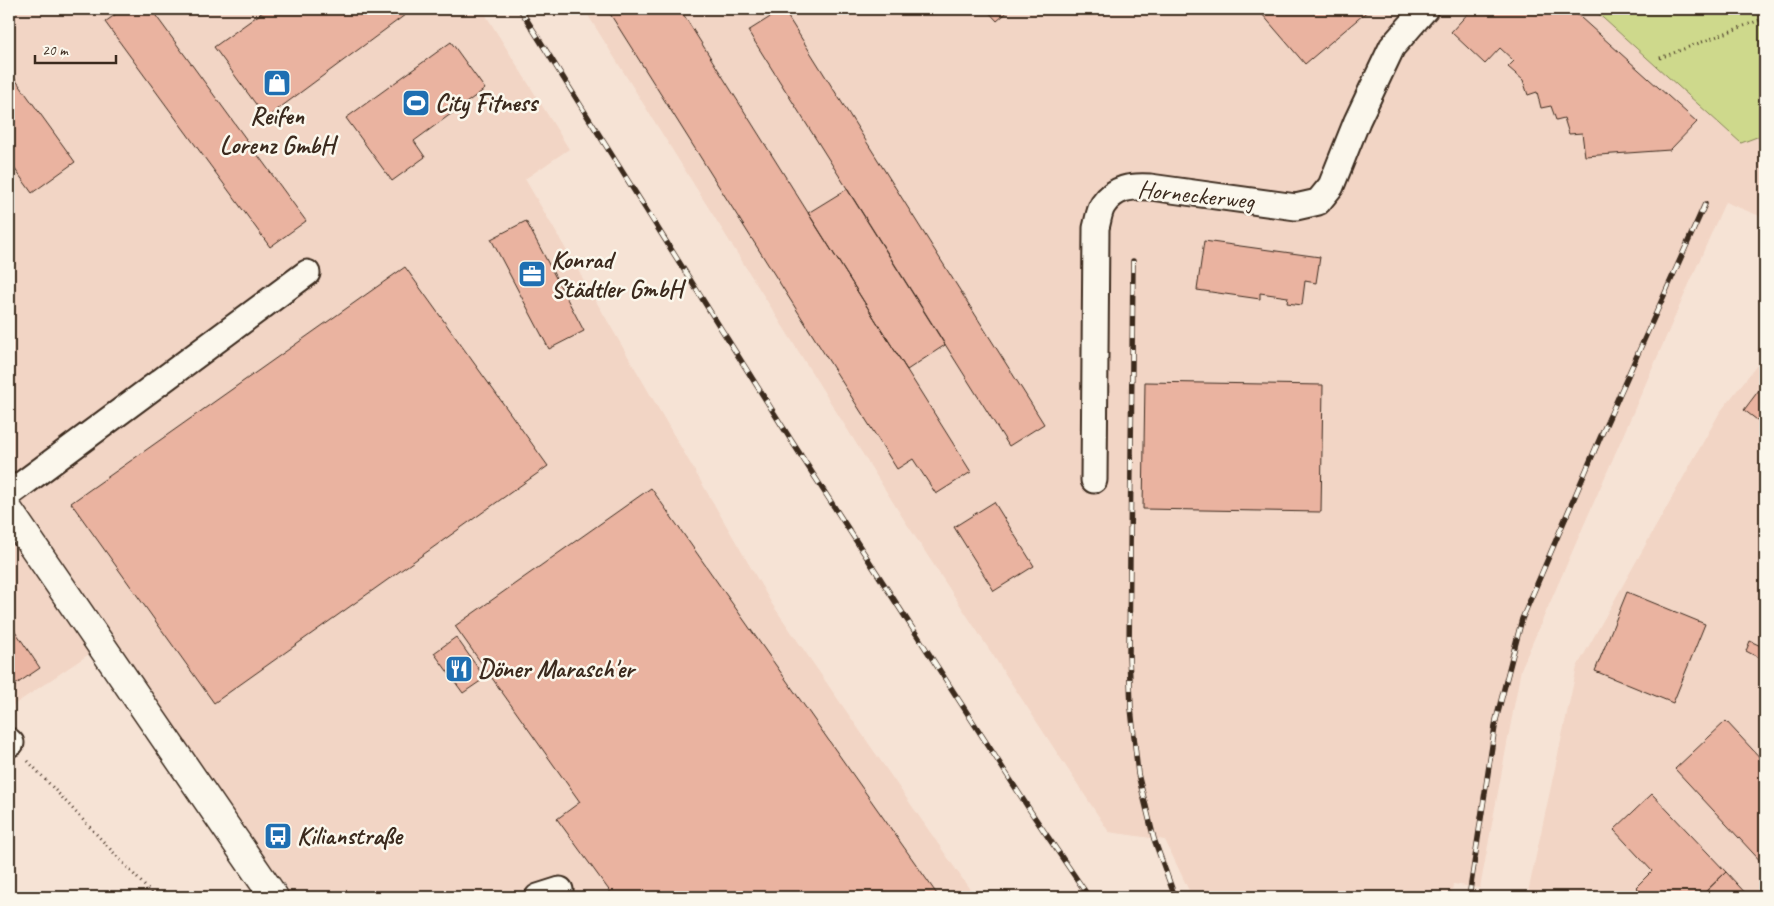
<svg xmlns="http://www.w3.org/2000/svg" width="1774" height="906" font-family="Caveat,sans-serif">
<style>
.built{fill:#f2d5c5}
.green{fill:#ced98c;stroke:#848255}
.building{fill:#eab3a0;stroke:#3b2a1e}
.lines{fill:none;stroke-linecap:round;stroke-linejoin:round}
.street-casing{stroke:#3b2a1e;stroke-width:29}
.secondary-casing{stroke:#3b2a1e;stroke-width:31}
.path{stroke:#3b2a1e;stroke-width:3;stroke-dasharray:1 4;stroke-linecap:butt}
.street{stroke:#fbf7ec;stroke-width:25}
.secondary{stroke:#fbf7ec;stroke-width:28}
.rail-casing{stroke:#3b2a1e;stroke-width:5.5}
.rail{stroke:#fbf7ec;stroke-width:4;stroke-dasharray:11;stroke-linecap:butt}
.labels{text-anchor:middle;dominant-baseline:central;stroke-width:5;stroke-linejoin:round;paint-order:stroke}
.poi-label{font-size:25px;font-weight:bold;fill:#3b2a1e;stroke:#fbf7ec;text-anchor:start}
.street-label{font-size:25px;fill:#3b2a1e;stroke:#fbf7ec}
</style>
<rect width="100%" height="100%" fill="#f6e3d5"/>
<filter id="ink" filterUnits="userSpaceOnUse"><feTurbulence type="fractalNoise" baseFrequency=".02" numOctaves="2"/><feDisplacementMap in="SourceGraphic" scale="10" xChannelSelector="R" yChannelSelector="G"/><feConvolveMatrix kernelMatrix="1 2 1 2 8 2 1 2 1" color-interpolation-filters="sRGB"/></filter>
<g filter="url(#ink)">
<path class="built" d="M9 9H482L569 149 525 179 772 604 975 897H294L107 642 9 708Z
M584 9H1593L1741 143 1765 134V218L1725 202 1521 669 1480 888 1453 884 1451 897H1192L1165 840 1109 832 901 515Z
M1765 355V897H1527L1577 667 1720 412Z"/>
<path class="green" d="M1593 9H1765V134L1741 143Z"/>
<path class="building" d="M123 9H151L306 221 270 247 105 22Z
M267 9H413L266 118 214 47Z
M607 9H680L971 472 936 494 913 459 897 469Z
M783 9 1044 424 1009 446 748 31Z
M986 9H1011L997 21Z
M1268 9H1370L1305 64 1262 14Z
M1472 9H1571L1697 122 1670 150 1585 156 1582 133 1569 134 1564 118 1556 120 1551 106 1541 108 1537 92 1528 95 1523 80 1508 67 1514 61 1500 48 1485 64 1451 32Z
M451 42 485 89 414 141 425 157 392 181 346 118Z
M15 79 75 162 32 193 9 161V83Z
M847 189 945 345 907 370 808 213Z
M526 221 584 331 549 349 491 239Z
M1204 241 1320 257 1316 283 1305 281 1302 305 1287 303 1288 297 1260 293V299L1197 290Z
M405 267 548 466 214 703 71 503Z
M1145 382 1323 385 1321 512 1143 509Z
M1765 382V426L1744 410Z
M651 488 839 755 939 897H646L643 893 637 897H614L557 819 580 802 455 626Z
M994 502 1034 566 994 591 954 527Z
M1627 592 1705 624 1673 703 1595 671Z
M9 622 40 668 9 689Z
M456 637 485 678 463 693 434 653Z
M1750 641 1765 648V661L1746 651Z
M1726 721 1765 763V866L1675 769Z
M1652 794 1726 872 1700 897H1646L1636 887 1652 871 1614 830Z
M1726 872 1749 897H1700Z"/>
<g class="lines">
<defs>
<path id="street" d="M1094 480 1096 228C1098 221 1099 211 1103 205 1115 187 1131 186 1150 187L1296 207 1318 202 1331 186 1357 121 1392 47 1425 9
M9 494 307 273
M9 741 11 743
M538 897 560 890"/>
<path id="secondary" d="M9 511 274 897"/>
</defs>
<use href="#street" class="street-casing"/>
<use href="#secondary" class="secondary-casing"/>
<path class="path" d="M1660 58 1765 18
M28 761 155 897"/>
<use href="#street" class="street"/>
<use href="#secondary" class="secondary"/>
<defs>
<path id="rail" d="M520 9 791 440 1035 818 1089 897
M1133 261 1129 655 1131 708 1138 774 1154 839 1175 897
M1469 897 1496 720 1522 619 1600 438 1705 204"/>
</defs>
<use href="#rail" class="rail-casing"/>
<use href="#rail" class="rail"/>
</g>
</g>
<defs>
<symbol id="shop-square" viewBox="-11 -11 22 22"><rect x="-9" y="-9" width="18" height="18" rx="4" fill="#1f6fb2" stroke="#fbf7ec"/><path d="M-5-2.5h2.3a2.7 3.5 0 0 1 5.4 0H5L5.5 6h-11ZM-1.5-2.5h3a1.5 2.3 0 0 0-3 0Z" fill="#fff"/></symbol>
<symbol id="stadium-square" viewBox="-11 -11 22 22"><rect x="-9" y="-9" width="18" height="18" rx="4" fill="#1f6fb2" stroke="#fbf7ec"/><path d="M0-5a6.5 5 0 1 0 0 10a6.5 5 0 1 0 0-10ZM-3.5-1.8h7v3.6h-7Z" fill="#fff"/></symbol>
<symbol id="office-square" viewBox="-11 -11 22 22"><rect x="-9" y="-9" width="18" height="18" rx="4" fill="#1f6fb2" stroke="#fbf7ec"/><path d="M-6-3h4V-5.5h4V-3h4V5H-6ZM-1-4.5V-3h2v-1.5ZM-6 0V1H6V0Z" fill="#fff"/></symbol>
<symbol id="restaurant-square" viewBox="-11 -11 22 22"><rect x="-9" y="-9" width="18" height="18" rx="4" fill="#1f6fb2" stroke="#fbf7ec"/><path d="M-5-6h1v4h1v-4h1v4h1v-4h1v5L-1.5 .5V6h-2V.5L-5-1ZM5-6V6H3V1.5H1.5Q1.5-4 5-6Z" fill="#fff"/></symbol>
<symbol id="bus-square" viewBox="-11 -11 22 22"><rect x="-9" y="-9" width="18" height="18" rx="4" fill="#1f6fb2" stroke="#fbf7ec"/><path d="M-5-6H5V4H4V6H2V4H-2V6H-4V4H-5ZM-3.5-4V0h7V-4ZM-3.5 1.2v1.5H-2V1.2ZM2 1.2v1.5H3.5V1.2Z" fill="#fff"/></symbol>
</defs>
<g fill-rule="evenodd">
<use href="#shop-square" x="261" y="67" width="32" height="32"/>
<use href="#stadium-square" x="400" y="87" width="32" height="32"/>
<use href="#office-square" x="516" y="258" width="32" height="32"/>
<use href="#restaurant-square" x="443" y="653" width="32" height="32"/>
<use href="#bus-square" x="262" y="820" width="32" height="32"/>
</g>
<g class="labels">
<g class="poi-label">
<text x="435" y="103">City Fitness</text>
<text x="277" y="116" text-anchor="middle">Reifen<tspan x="277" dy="29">Lorenz GmbH</tspan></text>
<text x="551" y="260">Konrad<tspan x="551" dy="29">Städtler GmbH</tspan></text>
<text x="478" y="669">Döner Marasch'er</text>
<text x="297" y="836">Kilianstraße</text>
</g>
<g class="street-label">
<text transform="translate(1196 195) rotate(6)">Horneckerweg</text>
</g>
</g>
<rect width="1774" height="906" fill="none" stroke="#fbf7ec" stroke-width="30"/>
<rect x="15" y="15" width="1744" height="876" fill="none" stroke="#3b2a1e" stroke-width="2" filter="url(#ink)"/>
<path d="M35 55v8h81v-8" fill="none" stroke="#3b2a1e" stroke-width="2.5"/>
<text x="42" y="55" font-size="15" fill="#3b2a1e" stroke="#fbf7ec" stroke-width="4" paint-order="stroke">20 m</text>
</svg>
